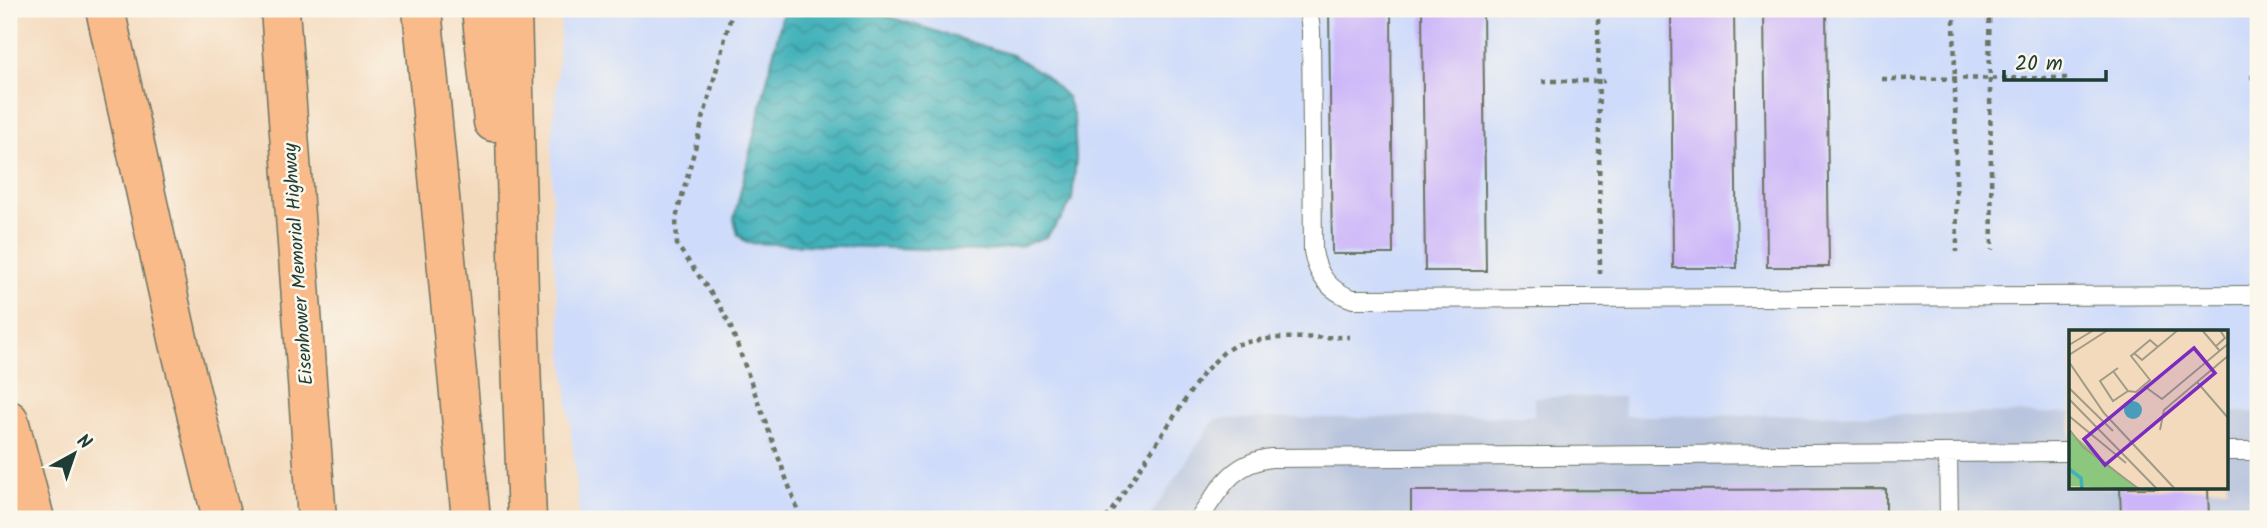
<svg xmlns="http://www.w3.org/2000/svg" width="2267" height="528" font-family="Kalam,sans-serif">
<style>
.built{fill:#cedbfa}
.industrial{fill:#b9c5de}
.water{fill:url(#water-waves);stroke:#307777;stroke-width:2}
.building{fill:#ccb6f9}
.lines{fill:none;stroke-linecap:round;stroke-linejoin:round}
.service-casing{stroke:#6a7464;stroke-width:20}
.motorway-casing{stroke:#6a7464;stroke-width:41}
.path{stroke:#6a7464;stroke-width:4.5;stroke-dasharray:5 5;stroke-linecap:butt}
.service{stroke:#fff;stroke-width:18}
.motorway{stroke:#fabb8b;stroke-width:38}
.labels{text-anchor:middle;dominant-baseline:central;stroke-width:5;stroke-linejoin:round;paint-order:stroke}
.street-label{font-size:19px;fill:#1f3d34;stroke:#fbf7ec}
.inset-river{fill:none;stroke:#41b1ba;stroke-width:3.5}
.inset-road{fill:none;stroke:#9f9b86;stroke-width:2}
.view{fill:#7b2cbf;fill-opacity:0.15;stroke:#7b2cbf;stroke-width:3.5}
.inset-edge{fill:none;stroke:#1f3d34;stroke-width:3.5}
</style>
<defs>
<pattern id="water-waves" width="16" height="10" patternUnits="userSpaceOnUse" patternTransform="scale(1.75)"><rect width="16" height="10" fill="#41b1ba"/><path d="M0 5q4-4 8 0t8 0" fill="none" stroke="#369198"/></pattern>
</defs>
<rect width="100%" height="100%" fill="#fbf7ec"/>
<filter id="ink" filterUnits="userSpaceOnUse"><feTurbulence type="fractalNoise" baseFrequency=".0143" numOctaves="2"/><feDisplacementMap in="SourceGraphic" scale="14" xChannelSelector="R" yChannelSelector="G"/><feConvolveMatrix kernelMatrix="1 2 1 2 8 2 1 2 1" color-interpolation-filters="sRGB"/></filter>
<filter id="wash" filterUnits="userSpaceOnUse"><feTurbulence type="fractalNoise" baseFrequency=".00686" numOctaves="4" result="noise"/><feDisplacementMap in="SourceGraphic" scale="28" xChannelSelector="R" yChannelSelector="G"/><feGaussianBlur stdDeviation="1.57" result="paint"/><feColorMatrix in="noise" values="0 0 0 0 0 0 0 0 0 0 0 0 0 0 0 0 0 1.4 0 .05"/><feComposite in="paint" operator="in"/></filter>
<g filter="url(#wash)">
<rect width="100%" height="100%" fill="#f4dabd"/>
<path class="built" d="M562 9H2258V412H2227V332H2071V413L1624 416V397H1535V416L1216 419 1148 519H580L552 245V142Z"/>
<path class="industrial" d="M1534 397H1624L1625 416 2071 413V488H2227V412H2258V519H1148L1215 419 1534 416Z"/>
<path class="water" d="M784 9H864L1012 55 1043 74 1067 97 1074 117 1076 159 1072 200 1061 219 1046 237 1021 246 983 251 747 243 738 235 734 219Z"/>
<g id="blocks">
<path class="building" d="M1329 9H1391L1393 254H1332Z
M1422 9H1483L1486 271H1425Z
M1671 9H1734L1737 268H1673Z
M1764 9H1826L1829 267H1767Z
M2120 488H2208L2209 519H2121Z
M1886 489V519H1411V491Z"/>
</g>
</g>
<g filter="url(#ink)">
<use href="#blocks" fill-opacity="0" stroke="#6a7464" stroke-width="2"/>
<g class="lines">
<defs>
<path id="service" d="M1308 9 1311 30 1313 251C1317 275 1329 291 1353 299L2258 295
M2227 451H2258
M1948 453 1949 519
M1199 519C1220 489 1231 463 1271 458L2071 452"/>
<path id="motorway" d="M105 9 179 343 222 519
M280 9 317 519
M422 9 471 519
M481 9 493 122
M512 9 520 336 527 519
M9 420 35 519"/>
</defs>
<use href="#service" class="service-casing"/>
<use href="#motorway" class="motorway-casing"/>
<path class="path" d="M733 9 676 218 677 245 720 306 730 325 801 519
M1598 9 1600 274
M1954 9 1957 252
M1989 9 1992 250
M2250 77H2258
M1882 79 2067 78
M1542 81H1605
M1106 519 1203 373 1224 352 1235 345 1252 341 1275 338 1350 337"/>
<use href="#service" class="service"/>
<use href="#motorway" class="motorway"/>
</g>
</g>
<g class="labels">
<g class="street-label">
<text transform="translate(299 264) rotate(-94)">Eisenhower Memorial Highway</text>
</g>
</g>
<g transform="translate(2069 330)">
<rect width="159" height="159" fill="#f4dabd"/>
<path d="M0 101 69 159 0 156Z" fill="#8bc77d"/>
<path d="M55 80a9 9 0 1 1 18 0a9 9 0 1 1-18 0Z" fill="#41b1ba"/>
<path class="inset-river" d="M0 139 12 148 13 159"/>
<path class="inset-road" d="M133 0 150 20M0 15 25 0M147 16 156 8 151 0M65 23 73 30 109 0M0 25 39 0M0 32 35 83 106 159M49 38 31 51 44 71 59 61M44 41 59 61 67 62 81 50 62 26 81 10 89 17M128 52 160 89M75 56 93 69 160 13M0 58 44 101M0 69 88 159M0 86 57 133M0 99 14 117 70 159M91 100 95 80 160 25"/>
<path class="view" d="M125 18 146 43 36 135 15 109Z"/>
<rect width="159" height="159" class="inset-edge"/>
</g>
<rect width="2267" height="528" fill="none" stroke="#fbf7ec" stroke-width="35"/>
<g transform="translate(74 454) rotate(40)" stroke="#fbf7ec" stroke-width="5" paint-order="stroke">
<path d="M0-5L12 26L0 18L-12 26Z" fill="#1f3d34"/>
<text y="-10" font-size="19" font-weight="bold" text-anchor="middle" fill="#1f3d34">N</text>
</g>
<path d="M2004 70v10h102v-10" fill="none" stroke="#1f3d34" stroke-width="3.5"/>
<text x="2015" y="70" font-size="21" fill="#1f3d34" stroke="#fbf7ec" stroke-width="5" paint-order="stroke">20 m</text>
</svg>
